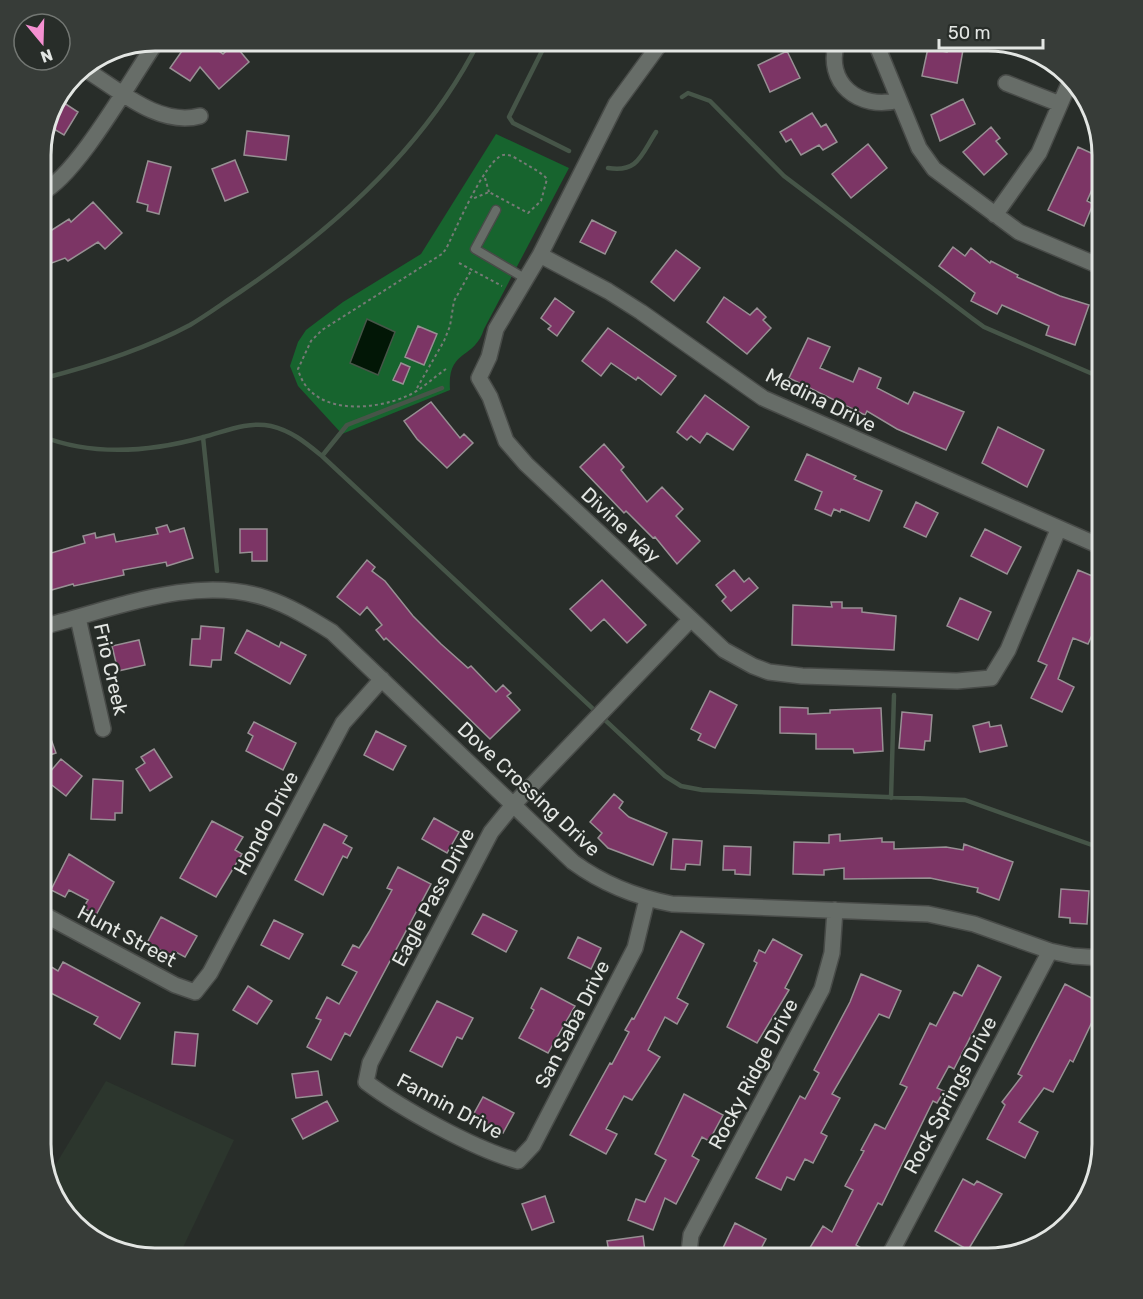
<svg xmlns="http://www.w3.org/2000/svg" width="1143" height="1299" font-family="Rubik,sans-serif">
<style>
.built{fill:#2c362d}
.green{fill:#17642e}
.water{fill:#021706;stroke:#465548;stroke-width:1.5}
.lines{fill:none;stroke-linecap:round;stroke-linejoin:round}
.stream{stroke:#465548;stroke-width:4.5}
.building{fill:#7c3565;stroke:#989094;stroke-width:1.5}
.service-casing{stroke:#484b48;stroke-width:11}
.minor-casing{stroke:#484b48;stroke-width:18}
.path{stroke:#767a76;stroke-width:2;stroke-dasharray:3 3;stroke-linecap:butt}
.service{stroke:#676d68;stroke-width:8}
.minor{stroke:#676d68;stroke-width:15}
.labels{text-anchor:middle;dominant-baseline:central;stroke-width:4.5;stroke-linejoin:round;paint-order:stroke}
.street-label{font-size:20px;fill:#e3e6e3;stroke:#282d29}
.rim{fill:none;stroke:#e3e6e3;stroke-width:3}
</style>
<rect width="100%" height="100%" fill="#282d29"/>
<path class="built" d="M106 1081 234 1140 178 1258H155L104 1247 64 1213 50 1174Z"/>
<path class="green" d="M496 134 569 168 484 329C474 361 447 348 450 390L342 434 298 386 290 366 298 342 306 330 343 302 421 254Z"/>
<path class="water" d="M367 319 395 332 378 375 350 363Z"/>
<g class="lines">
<path class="stream" d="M547 41 509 117 513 123 569 151
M682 97 688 93 710 101 784 176 973 319 984 327 1102 378
M608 168C638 173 641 155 656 132
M41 379C88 367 147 348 190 325 207 315 223 303 240 292 335 228 427 145 479 41
M41 436C94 457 150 452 204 437 226 431 248 421 271 426 292 431 306 443 322 456L665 776 681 786 702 790 965 800 1092 845 1102 846
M203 437 217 571
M322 456 347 425 442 388
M891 798 894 695"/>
</g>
<path class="building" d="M189 41H205L223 54 234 44 249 62 219 89 200 67 190 81 170 68Z
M948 47 963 50 957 83 922 76 928 48 947 52Z
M787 51 800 78 770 92 758 65Z
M58 99 78 112 64 135 47 125Z
M963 99 975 124 940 141 931 115Z
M812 113 821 127 826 124 837 142 823 150 819 145 801 155 791 139 786 142 780 132Z
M991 127 1000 138 996 141 1007 154 984 175 963 152Z
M247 131 289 136 286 160 244 155Z
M868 144 887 168 851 198 832 174Z
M1078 147 1102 158V167L1087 201 1093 204 1084 226 1048 210Z
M235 160 248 192 225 201 212 169Z
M148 161 171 167 159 214 147 211 148 205 137 202Z
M93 202 122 233 105 249 98 242 68 261 65 258 41 267V237L69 219 71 222Z
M592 220 616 232 605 254 580 242Z
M953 247 965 256 971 248 990 263 991 261 1018 275 1017 277 1060 296 1089 305 1075 345 1046 335 1049 326 1002 305 997 314 971 301 975 293 939 266Z
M676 250 700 268 674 301 651 282Z
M724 297 750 315 757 308 766 317 763 320 771 328 747 354 707 322Z
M555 298 574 312 557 336 548 329 551 326 541 318Z
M418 326 437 334 424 365 405 357Z
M608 328 676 376 661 395 638 377 636 380 611 363 601 376 582 361Z
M808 338 830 347 820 368 853 382 859 368 881 378 877 388 908 404 914 392 964 412 946 450 897 429 867 411 865 415 789 378Z
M401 363 410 367 403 384 393 380Z
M705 395 749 427 733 450 707 433 700 443 691 436 687 440 677 432Z
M431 402 460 438 464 434 473 443 447 468 417 439 404 421Z
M998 427 1044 450 1027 487 982 463Z
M604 444 624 467 621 470 647 502 662 487 683 509 676 516 700 541 677 564 655 537 653 538 626 511 624 513 580 467Z
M807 454 856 476 854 479 882 491 869 521 841 509 840 512 834 509 831 516 815 509 822 492 795 480Z
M916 502 938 513 926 537 904 527Z
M167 525 170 532 184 528 193 558 167 566 166 562 123 570 124 575 74 586 73 584 41 593V556L85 543 83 536 95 533 96 538 114 534 116 542 158 534 156 528Z
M240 529H267V561H252V552L240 553Z
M985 529 1021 547 1007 574 971 556Z
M367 560 375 567 372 571 385 581 413 616 441 644 468 668 471 666 496 692 503 685 511 693 507 696 520 710 490 739 386 638 384 640 376 630 382 625 367 607 360 615 337 597Z
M734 570 744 582 749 578 758 588 731 611 722 601 726 597 716 585Z
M1078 570 1102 580V613L1088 644 1073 638 1058 679 1074 687 1062 712 1031 698 1047 665 1038 661Z
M602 580 646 625 627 643 604 619 591 631 570 609Z
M960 598 991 612 978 640 947 626Z
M831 602H842V608H862V612L896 616 894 650 792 645 793 605 832 607Z
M201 626 224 628 221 660H212L211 667 190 665 192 639H200Z
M247 630 279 647 281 642 306 655 290 684 235 653Z
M139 640 145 665 118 671 112 646Z
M710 691 737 705 715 748 698 740 701 734 691 729Z
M780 707 808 708V714L830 713V710L881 708 883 751 854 753 853 749H816V734L780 733Z
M902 712 932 715 930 741H925L924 750 899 748Z
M42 714 56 753 41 758V715Z
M254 722 296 743 283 770 246 751 253 736 248 733Z
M989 722 990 727 1001 725 1007 746 980 752 973 726Z
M376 731 406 746 393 770 364 755Z
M154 749 172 777 150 791 136 769 145 763 141 757Z
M61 759 82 776 66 796 44 779Z
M93 779 123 781 122 813H115V820L91 819Z
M614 794 623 802 619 808 629 817 667 833 653 865 608 848 598 838 602 833 590 822Z
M434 818 459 832 447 853 422 839Z
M212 821 243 837 235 850 242 854 216 897 180 878Z
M324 824 347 836 343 843 352 848 347 858 343 856 323 895 295 880Z
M840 834V841L882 838V842H894V849L946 847 963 850 964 844 1013 862 999 900 977 892 978 888 930 878 844 879V868L824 870V875L793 874 794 842 829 843V835Z
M673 839 702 841 700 865 686 864 685 870 671 869Z
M724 846 751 847 750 875 735 874V870H723Z
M69 854 114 882 96 915 83 908 88 900 69 890 65 897 51 890Z
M398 867 431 884 350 1036 345 1033 331 1060 307 1047 321 1020 316 1018 327 997 339 1004 357 972 342 965 353 945 359 948 369 932 392 890 387 888Z
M1061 889 1089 891 1087 924 1070 923V918L1059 917Z
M483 914 517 931 506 952 472 934Z
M161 917 197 936 185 957 174 951 172 956 147 943Z
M274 920 303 934 289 959 261 945Z
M681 931 704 944 677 998 688 1004 677 1024 665 1017 648 1050 660 1057 632 1100 624 1096 606 1129 617 1134 606 1154 570 1135 610 1063 612 1064 629 1032 625 1030 632 1018 634 1019Z
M578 937 601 948 591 969 568 958Z
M773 939 802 955 785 988 789 990 757 1043 727 1027 757 963 754 961 759 950 765 953Z
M63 962 140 1003 120 1039 94 1024 98 1017 41 988V975L44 977 50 966 58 971Z
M978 965 1001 977 954 1069 949 1066 937 1088 944 1091 937 1103 933 1101 882 1205 878 1203 856 1245 861 1248 855 1258H821L808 1251 823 1226 832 1232 853 1190 845 1186 864 1151 861 1150 875 1124 885 1129 907 1087 900 1084 930 1023 936 1026 954 992 962 996Z
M861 974 901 991 889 1018 879 1014 832 1094 840 1098 821 1133 827 1136 813 1163 805 1159 794 1180 787 1177 781 1190 756 1178 800 1096 805 1099 819 1073 814 1070 850 1002Z
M1065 984 1101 1003 1073 1062 1070 1060 1053 1092 1044 1088 1019 1122 1038 1132 1025 1158 987 1139 1005 1105 1002 1102 1022 1076 1018 1074Z
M248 986 272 1001 257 1024 233 1010Z
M541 988 575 1006 548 1053 519 1038 534 1010 531 1008Z
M437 1001 473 1018 462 1039 457 1037 442 1067 410 1051Z
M175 1032 198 1034 195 1066 172 1064Z
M318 1071 322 1095 296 1098 292 1074Z
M684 1094 723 1115 709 1141 702 1137 692 1156 699 1160 676 1204 665 1198 653 1230 628 1220 636 1199 645 1202 666 1160 655 1154Z
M483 1097 514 1113 503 1133 472 1117Z
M327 1101 338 1121 303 1139 292 1119Z
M963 1179 974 1185 977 1181 1002 1194 968 1250 935 1231Z
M545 1196 554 1222 532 1230 522 1204Z
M735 1223 766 1239 756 1258H743L723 1248Z
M643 1236 645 1251 637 1252 638 1258H610L607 1241Z"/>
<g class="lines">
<defs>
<path id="service" d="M496 210 475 249 526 279"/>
<path id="minor" d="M662 41 616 104 540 255 496 329 489 357 479 378 490 397 506 441 526 464 724 650 753 666 769 672 802 676 957 681 991 678 1008 650 1058 530
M837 41C824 83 859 111 899 100
M875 41 919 148 934 169 1019 232 1102 267
M83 68C118 89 158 127 200 116
M1006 83 1060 104
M41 193C77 176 132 77 157 41
M995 215 1039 153 1071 79
M540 255 608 291 641 312 763 398 1102 547
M78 618 103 729
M41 627C112 610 193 574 266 598 290 606 311 619 332 632L573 862C603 884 636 897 672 904L928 914 974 924 1050 951 1073 956 1102 958
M647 899 635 948 533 1145 518 1161C474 1149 402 1109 366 1082L370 1063 491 832 513 805 691 619
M41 913 175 985 195 992 210 973 343 723 382 679
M696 1258 689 1252 691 1235 822 989 832 953 835 910
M888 1258 1050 951"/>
</defs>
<use href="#service" class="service-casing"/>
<use href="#minor" class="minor-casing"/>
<path class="path" d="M485 178 489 192
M459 263 502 286
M446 369C434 377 420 391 407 396 373 411 310 416 298 369L311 341 322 330 442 254 446 249C455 231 485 160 503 155 510 153 518 160 524 163 532 168 541 172 547 179L541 201 528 213 489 192 472 199
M417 388 444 341 450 326 454 301 472 269"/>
<use href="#service" class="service"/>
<use href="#minor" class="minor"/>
</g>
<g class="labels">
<g class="street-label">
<text transform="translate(821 400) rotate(26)">Medina Drive</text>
<text transform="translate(621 525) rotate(43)">Divine Way</text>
<text transform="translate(111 669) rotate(77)">Frio Creek</text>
<text transform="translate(529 789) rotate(43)">Dove Crossing Drive</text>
<text transform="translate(266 823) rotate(-62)">Hondo Drive</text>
<text transform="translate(433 897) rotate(-62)">Eagle Pass Drive</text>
<text transform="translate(127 936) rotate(28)">Hunt Street</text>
<text transform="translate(572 1024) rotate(-63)">San Saba Drive</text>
<text transform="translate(753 1074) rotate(-62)">Rocky Ridge Drive</text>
<text transform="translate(950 1095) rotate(-62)">Rock Springs Drive</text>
<text transform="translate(450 1106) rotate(28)">Fannin Drive</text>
</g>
</g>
<path d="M0 0H1143V1299H0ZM155 51H988A104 104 0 0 1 1092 155V1144A104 104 0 0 1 988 1248H155A104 104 0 0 1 51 1144V155A104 104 0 0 1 155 51Z" fill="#373c38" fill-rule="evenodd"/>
<path class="rim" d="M155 51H988A104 104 0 0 1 1092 155V1144A104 104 0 0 1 988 1248H155A104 104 0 0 1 51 1144V155A104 104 0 0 1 155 51Z"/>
<g transform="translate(42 42) rotate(161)"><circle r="28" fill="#282d29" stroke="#737773" stroke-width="1.5"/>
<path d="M0-4.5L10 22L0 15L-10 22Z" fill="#f590d1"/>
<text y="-9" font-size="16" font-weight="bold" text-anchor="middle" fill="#e3e6e3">N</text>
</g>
<path d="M939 39v9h104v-9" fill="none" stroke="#e3e6e3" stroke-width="3"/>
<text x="948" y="39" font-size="18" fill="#e3e6e3" stroke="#282d29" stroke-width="4.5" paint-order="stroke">50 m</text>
</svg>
